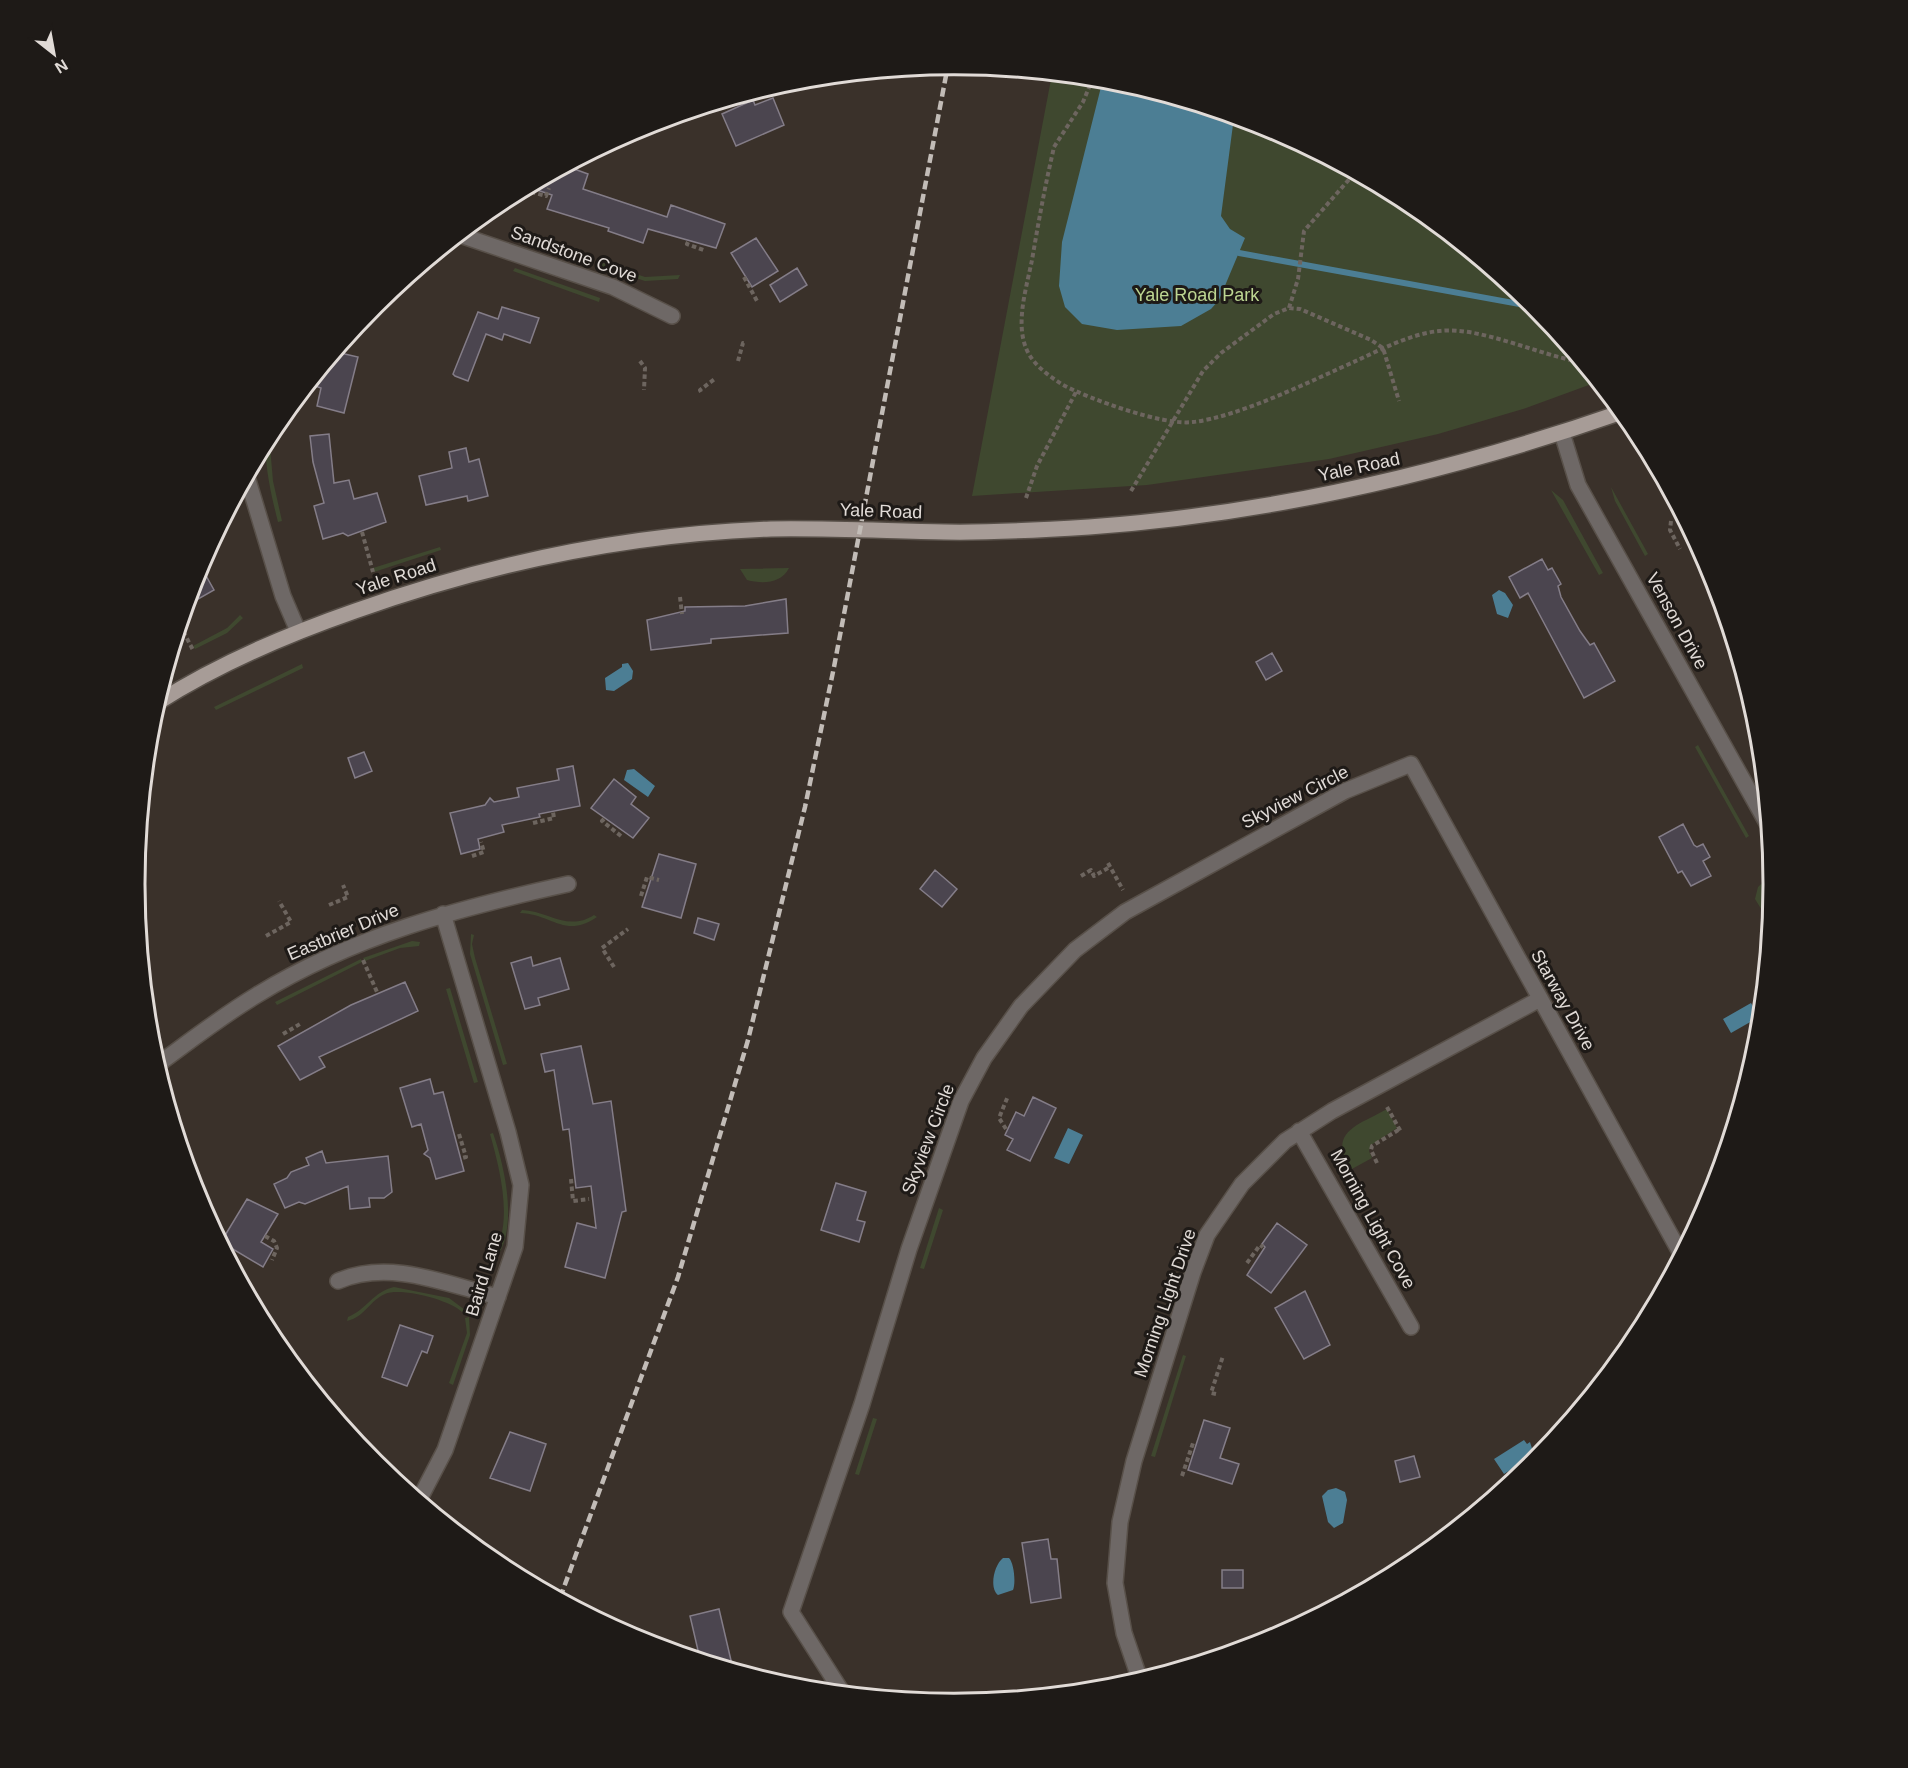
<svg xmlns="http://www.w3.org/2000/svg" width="1908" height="1768" font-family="Arial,sans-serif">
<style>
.green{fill:#3f482f}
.water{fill:#4c7e94}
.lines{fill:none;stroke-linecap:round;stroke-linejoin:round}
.stream{stroke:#4c7e94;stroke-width:6}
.building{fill:#4b454f;stroke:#847d88;stroke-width:1.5}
.minor-casing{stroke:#585049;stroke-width:18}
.major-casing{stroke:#585049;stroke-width:18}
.path{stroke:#6d655f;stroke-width:4;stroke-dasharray:4.5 3;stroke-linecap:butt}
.minor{stroke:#6e6866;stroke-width:15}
.major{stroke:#a79c97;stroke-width:15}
.rail{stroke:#c2bcb7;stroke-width:4.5;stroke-dasharray:9 4.5;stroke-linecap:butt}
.labels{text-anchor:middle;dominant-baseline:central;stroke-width:6;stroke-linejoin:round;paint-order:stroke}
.street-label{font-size:18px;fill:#e1dbd7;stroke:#1e1a17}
.park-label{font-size:18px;fill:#bdd692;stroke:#1e1a17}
.rim{fill:none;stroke:#e1dbd7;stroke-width:3}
</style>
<rect width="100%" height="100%" fill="#3a312a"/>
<path class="green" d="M1052 74 1114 80 1268 127 1410 203 1534 305 1597 382 1523 409 1438 434 1329 459 1147 485 972 496Z
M597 261 645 277 680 275 678 279 645 281 596 265Z
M515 268 600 298 599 302 513 271Z
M269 435 273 481 282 521 278 522C273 502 260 451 269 435Z
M1611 487 1648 554 1645 556 1615 501Z
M1551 490 1563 500 1603 573 1599 575Z
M440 547 441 550 374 572 373 568Z
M789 568C781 584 762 584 747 580L740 569Z
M240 615 243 618 227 633 195 649 193 646 227 628Z
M302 664 303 668 216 710 214 707Z
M1698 745 1749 836 1746 838 1695 747Z
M1764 881 1772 896 1770 916 1763 912 1755 899 1758 887Z
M522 910C548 911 568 932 594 915L597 917C565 939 552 914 520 913Z
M471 934 474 935 472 944 475 958 507 1064 503 1065 470 954Z
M412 941 420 942 419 946 400 948 365 961 363 958Z
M361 959 362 962 277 1005 275 1002Z
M450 988 478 1082 474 1083 446 989Z
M1387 1109 1397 1128 1371 1145 1369 1151 1372 1158 1350 1170C1328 1131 1357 1126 1387 1109Z
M493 1133C505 1168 521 1234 491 1265L489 1261C516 1229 500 1170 490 1134Z
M939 1208 943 1210 924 1269 920 1268Z
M394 1287 449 1298 465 1310 462 1312C450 1300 401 1287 385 1294 370 1300 365 1317 347 1321L348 1317C366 1310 374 1291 394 1287Z
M469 1317 470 1335 453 1385 449 1383 467 1333 465 1318Z
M1183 1355 1186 1356 1155 1457 1151 1456Z
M873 1418 877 1419 859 1475 855 1474Z"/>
<path class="water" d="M1103 79 1234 117 1221 216 1230 229 1245 238 1219 300 1211 309 1181 326 1117 330 1082 324 1065 307 1059 286 1062 242Z
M1499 590 1505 593 1513 605 1508 618 1497 614 1492 595Z
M628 663 633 671 632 679 614 691 606 690 605 678 622 667V664Z
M634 769 655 786 648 797 624 780 627 770Z
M1751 1003 1759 1017 1731 1033 1723 1019Z
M1068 1128 1083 1135 1069 1164 1054 1158Z
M1524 1440 1527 1444 1530 1442 1534 1455 1504 1474 1494 1459Z
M1336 1488 1345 1492 1347 1500 1343 1523 1334 1528 1328 1522 1322 1496 1328 1490Z
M1003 1558H1009C1014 1563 1016 1583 1013 1590L998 1595C989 1588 994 1565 1003 1558Z"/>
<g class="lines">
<path class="stream" d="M1239 253 1536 307"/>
</g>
<path class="building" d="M773 98 784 125 736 146 722 114 753 100 755 105Z
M566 166 588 174 583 189 667 217 671 205 725 224 716 248 648 229 643 243 608 231 609 228 547 209 552 195 528 187Z
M756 238 778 271 752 287 731 253Z
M797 268 807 285 780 302 770 285Z
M502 307 539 318 530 343 504 334 502 340 486 334 468 381 455 376 453 374 478 312 498 319Z
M336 352 358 357 344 413 317 406 321 388 315 386 318 374Z
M329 434 334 483 349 480 354 499 377 493 386 522 348 536 343 533 323 539 314 506 324 503 313 462 310 436Z
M466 448 469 462 479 459 488 496 468 501 467 496 426 505 419 476 452 468 449 452Z
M1542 559 1548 570 1552 568 1561 584 1558 586 1561 597 1580 631 1590 645 1594 643 1615 681 1584 698 1528 593 1520 598 1509 577Z
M200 565 214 590 186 606 197 570Z
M786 599 788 633 711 639V643L651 650 647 620 685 611V607L745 606Z
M1272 653 1282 671 1266 680 1256 662Z
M364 752 372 771 355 778 348 758Z
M573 766 580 806 539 814 540 817 502 825 504 832 478 839 480 849 461 854 450 813 485 805 490 798 494 802 519 797 517 788 559 780 557 769Z
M614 779 636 797 631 804 649 818 633 838 591 808Z
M1683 824 1694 845 1697 847 1703 844 1710 857 1703 861 1711 876 1691 886 1682 871 1678 873 1659 837Z
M659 854 696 864 681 918 642 907Z
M935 870 957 889 942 907 920 889Z
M698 918 719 924 714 940 694 933Z
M531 957 533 966 560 958 569 989 538 998 540 1005 525 1009 511 963Z
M405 982 418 1011 319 1057 325 1067 300 1080 278 1046 351 1005Z
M581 1046 593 1104 611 1101 626 1211 622 1212 605 1278 565 1267 577 1223 596 1228 591 1186 576 1188 569 1129 563 1130 554 1070 545 1072 541 1054Z
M430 1079 434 1094 443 1092 464 1171 436 1179 430 1158 424 1154 428 1150 421 1124 412 1127 400 1088Z
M1033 1097 1056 1108 1030 1161 1007 1150 1013 1139 1005 1135 1016 1112 1024 1116Z
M322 1151 326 1163 388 1156 392 1192 384 1198H369L370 1207 350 1209 348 1186 305 1204 299 1202 285 1208 274 1184 287 1178 291 1172 309 1165 306 1158Z
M836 1183 866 1192 857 1220 865 1222 859 1242 821 1230Z
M247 1199 278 1214 261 1242 273 1249 263 1267 221 1242Z
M1277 1223 1307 1245 1271 1293 1247 1275 1265 1247 1262 1244Z
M1305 1291 1330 1345 1304 1359 1275 1308Z
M400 1325 433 1336 427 1353 422 1351 407 1386 382 1377Z
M1204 1420 1230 1428 1220 1458 1239 1464 1232 1484 1188 1470Z
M510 1432 546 1444 530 1491 490 1478Z
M1414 1456 1420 1477 1400 1482 1395 1461Z
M1048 1539 1051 1559H1057L1061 1598 1031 1603 1022 1543Z
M1222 1570H1243V1588H1222Z
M719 1609 733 1669 700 1659 690 1616Z"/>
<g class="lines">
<defs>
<path id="minor" d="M460 235 613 287 672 316
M1562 433 1578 485 1767 823
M247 477 283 596 298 631
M157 1065C190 1041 222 1016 257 995 353 936 459 908 568 884
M1299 1131 1411 1327
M338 1281C390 1259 446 1284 498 1297
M419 1500 445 1450 515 1247 521 1185 508 1132 443 914
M1140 1680 1124 1633 1115 1583 1120 1522 1134 1461 1193 1272 1207 1235 1242 1184 1285 1141 1332 1111 1540 999
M842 1692 791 1612 862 1404 909 1249 961 1101 984 1058 1021 1006 1075 950 1125 912 1345 791 1411 764 1681 1254"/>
<path id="major" d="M157 703C218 664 286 635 355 611 490 563 628 534 771 529 829 528 887 531 945 532 993 533 1041 530 1089 527 1271 514 1450 472 1622 412"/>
</defs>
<use href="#minor" class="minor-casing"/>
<use href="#major" class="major-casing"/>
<path class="path" d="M1093 78 1083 102 1054 147 1052 156C1044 191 1038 225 1032 260 1027 285 1017 317 1024 342 1029 362 1046 374 1063 385 1090 399 1163 426 1193 422 1239 417 1313 380 1358 360 1384 348 1411 334 1439 331 1480 326 1538 355 1581 362
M1349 170C1355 180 1364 184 1375 184
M531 192 546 196 549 188
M1416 208 1422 216 1444 231
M688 242 687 244 706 251
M744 277 757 301
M1289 308 1298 279 1304 231 1352 176
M640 361 645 368 644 390
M738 361 743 343H746
M701 392 700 390 716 378
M1131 491 1203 371 1221 353 1274 314 1289 308 1300 309 1371 340 1383 348 1399 401
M1026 498 1037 466 1076 392
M1671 521 1670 530 1680 549
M362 532 373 572
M680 597 682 614
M180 625 193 650
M604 819 602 821 621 836
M533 823 554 818 553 812
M472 856 484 852 481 842
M1108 863 1123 890
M1081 876 1091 870 1094 876 1110 867
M641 896 647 877 659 880
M329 905 348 897 343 885
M266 936 291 922 279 901
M363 960 377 992
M614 967 602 948 628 929
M283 1034 300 1024
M1387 1107 1401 1132
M1006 1129 999 1118 1008 1096
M459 1134 466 1157 462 1158
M1377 1163 1371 1150 1372 1146 1400 1129
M571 1179 573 1201 589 1199
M265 1236 274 1241 277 1248 272 1260
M1247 1263 1260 1245 1263 1247
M1216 1394 1211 1393 1223 1356
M1182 1476 1193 1443 1195 1444"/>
<use href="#minor" class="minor"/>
<use href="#major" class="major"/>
<path class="rail" d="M560 1598 678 1277 748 1040 805 807 834 667 948 65"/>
</g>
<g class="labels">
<g class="street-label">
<text transform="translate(574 254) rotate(20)">Sandstone Cove</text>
<text transform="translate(1359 467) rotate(-12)">Yale Road</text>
<text transform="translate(881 511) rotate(2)">Yale Road</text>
<text transform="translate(396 577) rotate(-18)">Yale Road</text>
<text transform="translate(1677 621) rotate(61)">Venson Drive</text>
<text transform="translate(1295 797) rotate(-27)">Skyview Circle</text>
<text transform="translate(343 932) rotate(-23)">Eastbrier Drive</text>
<text transform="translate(1563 1000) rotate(61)">Starway Drive</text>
<text transform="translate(928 1139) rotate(-69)">Skyview Circle</text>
<text transform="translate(1373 1219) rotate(61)">Morning Light Cove</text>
<text transform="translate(484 1274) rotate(-73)">Baird Lane</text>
<text transform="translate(1165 1303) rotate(-71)">Morning Light Drive</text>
</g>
<g class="park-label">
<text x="1197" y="295">Yale Road Park</text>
</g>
</g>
<path d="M0 0H1908V1768H0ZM145 884a809 809 0 1 1 1618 0a809 809 0 1 1-1618 0Z" fill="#1e1a17" fill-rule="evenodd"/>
<path class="rim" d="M145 884a809 809 0 1 1 1618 0a809 809 0 1 1-1618 0Z"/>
<g transform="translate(54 54) rotate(149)" stroke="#1e1a17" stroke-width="4.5" paint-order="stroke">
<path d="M0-4.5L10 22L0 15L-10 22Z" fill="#e1dbd7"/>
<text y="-9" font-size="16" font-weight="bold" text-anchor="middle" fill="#e1dbd7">N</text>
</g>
</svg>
